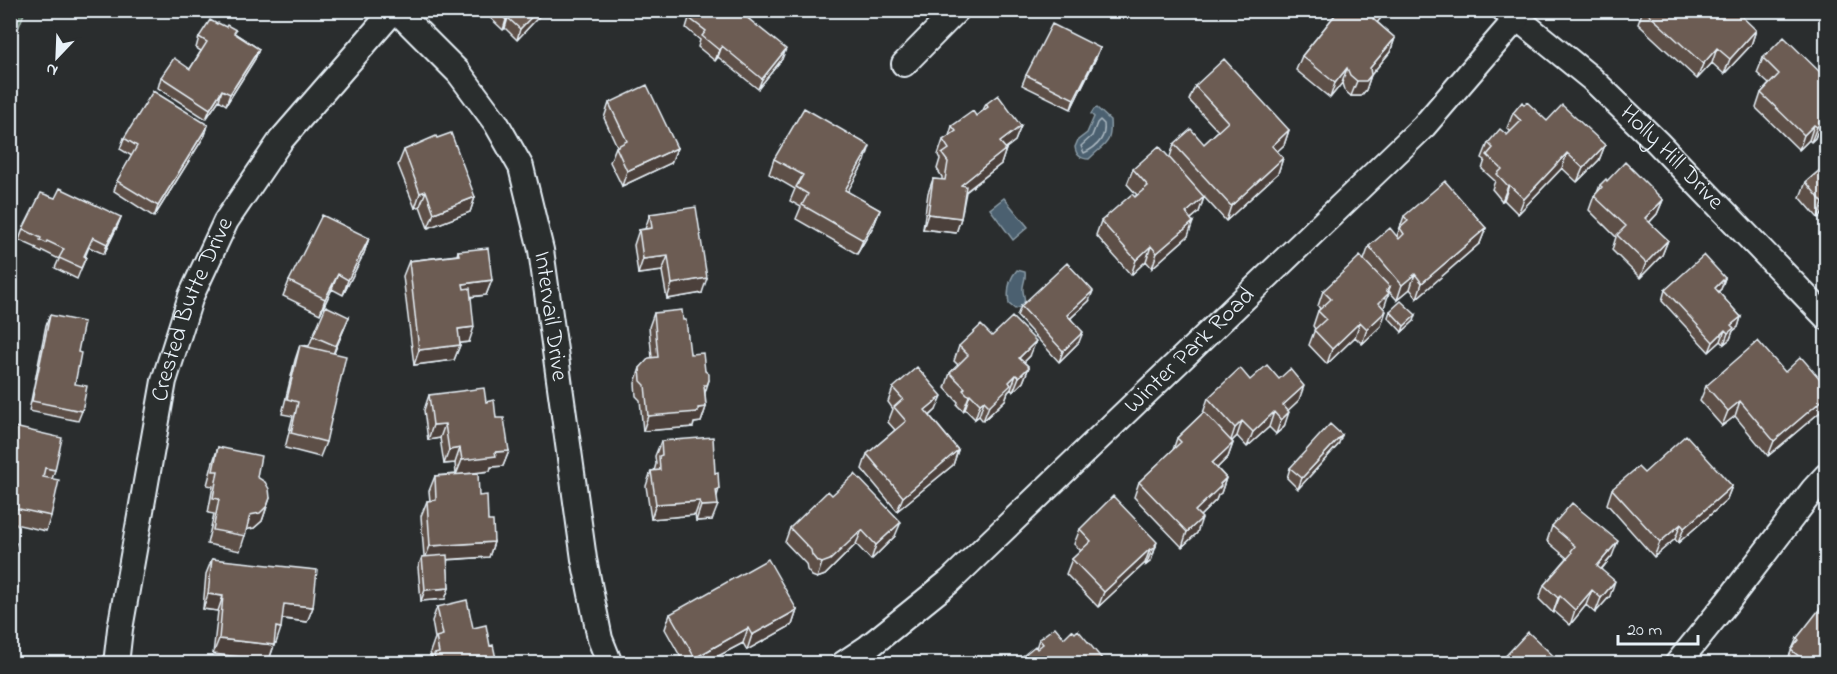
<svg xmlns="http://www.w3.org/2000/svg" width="1837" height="674" font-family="'Indie Flower',sans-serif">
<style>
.green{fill:#536e5d;stroke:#9eb0aa;stroke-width:1.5}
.water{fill:#4c616f;stroke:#8a9ba6;stroke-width:1.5}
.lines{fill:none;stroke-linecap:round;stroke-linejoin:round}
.shore{stroke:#aab7c1;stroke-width:1.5}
.street-casing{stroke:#e8f1f8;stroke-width:28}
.street{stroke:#2a2d2e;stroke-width:24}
.wall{fill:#5d4f47;stroke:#e8f1f8;stroke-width:1.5}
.shaded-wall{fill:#4c403a;stroke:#e8f1f8;stroke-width:1.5}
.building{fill:#6c5c53;stroke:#e8f1f8;stroke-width:1.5}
.labels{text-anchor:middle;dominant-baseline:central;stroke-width:5;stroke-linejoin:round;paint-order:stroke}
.street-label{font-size:24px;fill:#e8f1f8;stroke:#2a2d2e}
</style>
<rect width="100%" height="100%" fill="#2a2d2e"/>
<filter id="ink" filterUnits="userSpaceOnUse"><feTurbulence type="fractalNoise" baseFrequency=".0167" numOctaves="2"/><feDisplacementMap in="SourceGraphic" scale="12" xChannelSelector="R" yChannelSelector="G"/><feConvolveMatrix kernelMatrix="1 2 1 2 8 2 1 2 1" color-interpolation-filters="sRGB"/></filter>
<g filter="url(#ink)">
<path class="green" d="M11 10 25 11 11 47 10 11Z"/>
<path class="water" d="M1097 108 1110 120C1112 145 1105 143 1089 159 1081 159 1076 155 1075 147L1078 140 1087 133 1094 117 1091 114 1094 109Z
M1004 198 1028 227 1013 240 990 209Z
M1017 270 1025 272C1026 278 1024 280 1023 287 1022 295 1027 298 1023 306L1015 309 1009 304C1007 292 1008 280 1017 270Z"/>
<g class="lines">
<path class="shore" d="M1100 120 1104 124C1106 138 1097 147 1084 153L1081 146 1092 136 1097 123Z"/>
<defs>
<g id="street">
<path id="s1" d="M396 10 459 73 496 123 521 167 541 250 584 559 600 639 610 664"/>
<path id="s2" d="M1504 10 1517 18 1592 79 1657 142 1826 317"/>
<path d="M904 64 957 10"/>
<path id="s3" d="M116 664 120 629 164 381 191 296 226 221 281 140 394 10"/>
<path id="s4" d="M843 664 867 648 950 581 1424 126 1517 18"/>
<path d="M1677 664 1728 601 1813 490 1826 476"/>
</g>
</defs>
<use href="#street" class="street-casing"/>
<use href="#street" class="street"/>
</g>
<path class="wall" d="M482 10H545L517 40 505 28 503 30Z
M695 10H755L749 19 782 59 758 89 718 57 715 61 698 47 700 40 686 28 689 18Z
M1251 10H1265L1263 16Z
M1339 10H1383L1380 19 1377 22 1395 38 1390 52 1371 75 1366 90 1361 96H1351L1344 90 1342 83 1330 98 1296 70 1302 56Z
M1643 10H1644L1756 30 1751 45 1724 74 1712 63 1697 79 1638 24Z
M234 33 259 49 255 59 226 105 219 100 206 119 158 88 161 77 190 69 201 51 196 48 199 37Z
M1100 48 1096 58 1071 109 1022 85 1026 75Z
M1763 58 1827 79V124L1817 133 1815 138 1811 142 1809 140 1799 150 1756 108 1761 93 1769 84 1757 73Z
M1195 86 1289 130 1284 145 1277 151 1283 158 1278 173 1226 221 1204 197 1199 212 1191 219 1188 236 1152 268 1146 261 1131 275 1096 235 1101 221 1137 195 1127 184 1133 169 1170 157 1174 144H1204L1218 131 1189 100Z
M609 103 677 148 671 163 622 186 610 162 616 147 617 146 604 118Z
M986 104 1021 126 1015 141 1005 149H1006L1001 164 966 192 961 218 956 233 923 229 928 193 933 179 942 180V177L937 169 940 159 938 155 943 140 949 136 952 126 976 116 983 110Z
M1524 105 1547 121 1605 145 1599 160 1577 182 1562 168 1518 214 1504 200 1502 201 1492 189 1495 181 1482 169 1485 160 1482 158 1488 143 1507 135 1511 132 1507 128 1513 113Z
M208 125 205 135 154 217 114 191 117 181 132 156 120 149 124 138Z
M437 138 475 197 470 212 428 228 420 206 415 208 398 165 404 150Z
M774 159 865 161 847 192 880 210 874 225 857 254 796 219 801 207 790 201 795 189 769 174Z
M1827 164V219L1822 214 1818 218 1800 197 1806 182Z
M1607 181 1663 200 1657 214 1649 223 1668 240 1662 255 1640 278 1612 250 1616 237 1589 210 1594 196 1597 193 1600 185Z
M650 214 702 293 667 299 662 271 638 274 634 245 639 230 645 229Z
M1404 216 1486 228 1480 243 1417 298 1410 289 1397 300 1388 290 1383 308 1381 326 1362 344 1355 337 1327 364 1309 345 1315 329 1313 326 1318 311 1320 309 1318 306 1323 291 1364 260 1369 246 1397 236Z
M121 217 117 227 104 254 89 247 85 257H86L77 279 55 268 59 259 43 251 42 253 36 250 37 248 19 240 23 229Z
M369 238 364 253 343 295 332 289 320 314 283 296 289 281Z
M458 251 492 280 486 295 471 297 469 342 460 343V345L454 360 414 365 403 276 409 261 457 255Z
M1725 278 1721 289 1718 292 1741 317 1738 327 1733 331 1730 339 1724 344 1721 341 1709 352 1662 301 1665 290Z
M1089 301 1071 318 1079 342 1059 362 1017 316 1021 306Z
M1390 311 1414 321 1402 332 1388 317Z
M654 313 683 320 690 354 705 371 709 380 705 393 706 407 701 422 694 423 693 427 643 431 640 400 636 396 635 383 640 368 652 358 649 327Z
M50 315 78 352 75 384 82 411 78 421 29 411 46 325Z
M349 317 334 353 326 442 320 457 285 448 293 416 282 414 295 360 300 345 309 346 313 336Z
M959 346 1030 356 1024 362 1029 367 1023 382 1013 392 1011 389 1008 392 1005 400 983 421 979 416 975 419 965 409 963 411 957 405 958 402 945 388 950 373 958 365 954 361Z
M1250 380 1299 400 1288 410 1284 427 1276 434 1269 427 1247 447 1237 436 1232 441 1233 443 1228 457 1217 468 1226 478 1221 493 1218 495 1216 500 1200 516 1197 533 1182 547 1134 497 1139 482 1173 450 1177 438 1203 413 1208 398Z
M1706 386 1827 387V405L1826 407 1768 456 1735 416 1722 426 1700 401Z
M893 388 936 410 930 416 958 450 953 465 897 511 862 469 867 454 895 430 888 422 893 409 888 402Z
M429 395 486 402 496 418 509 451 503 466 491 467 490 471 470 473 488 521 494 542 489 557 447 560 449 588 445 599 421 601 418 567 422 557 424 556 421 516 427 501H430L429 491 435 476 456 474 455 463 444 464 440 438 428 440 424 410Z
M10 426 55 470 52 479 51 516 46 531 10 523Z
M1342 435 1338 445 1298 489 1287 478 1290 468Z
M661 441 715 473 719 489 717 496 712 520 696 521 695 515 651 519 646 486 651 471H654L656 464 655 456Z
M218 447 257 477 270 498 262 521 254 528 247 529 240 551 207 544 214 514 208 513 213 486 207 485 213 462Z
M1644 473 1732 486 1726 501 1678 543 1675 539 1654 557 1607 504 1612 489Z
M832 495 895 536 871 560 856 544 825 575 817 578 812 576 807 570 806 564 785 542 790 528Z
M1552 526 1612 556 1601 570 1610 596 1595 613 1586 605 1570 625 1554 611 1553 613 1539 599 1544 585 1567 558 1547 541Z
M1080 529 1156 546 1151 561 1146 565 1145 563 1098 607 1066 574 1072 559 1081 551 1074 544Z
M212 559 313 607 307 622 282 619 276 643H275L269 660 213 654 218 611 203 609 206 574Z
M437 607 473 628 490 646 497 663H431L432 660 430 652 435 638 432 621Z
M1824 607 1827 663H1786L1797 638Z
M797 610 792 625 747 650 743 643 705 663H684L665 629 670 614Z
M1064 638 1101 663H1017L1018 660 1036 648 1039 639Z"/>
<path class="shaded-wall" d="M538 10H545L517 40 520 29Z
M751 10H755L745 23 749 12Z
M1380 10H1383L1380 19 1368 34 1373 19Z
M508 18 505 28 503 30 506 20Z
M1756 30 1751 45 1724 74 1730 59Z
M1395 38 1390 52 1366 81 1371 75 1366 90 1361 96H1351L1357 81 1370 68Z
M722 46 718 57 715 61 719 50Z
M1100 48 1096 58 1071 109 1074 99Z
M1717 48 1712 63 1697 79 1703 64Z
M259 49 255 59 226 105 230 94Z
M786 49 782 59 758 89 762 79Z
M1347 68 1342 83 1330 98 1335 83Z
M222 90 219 100 206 119 210 109Z
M1827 114V124L1817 133 1815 138 1811 142 1819 122Z
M208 125 205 135 154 217 158 206Z
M1814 125 1809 140 1799 150 1804 135Z
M1021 126 1015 141 995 156 1000 142Z
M1289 130 1284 145 1267 161 1272 146Z
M1605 145 1599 160 1577 182 1583 168Z
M870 146 865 161 840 205 845 190Z
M677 148 671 163 622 186 627 171Z
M1006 149 1001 164 956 199 961 185Z
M1567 153 1562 168 1518 214 1524 199Z
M1283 158 1278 173 1226 221 1231 206Z
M1509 185 1504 200 1502 201 1508 186Z
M426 191 420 206 415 208 420 193Z
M475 197 470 212 428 228 434 213Z
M1204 197 1199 212 1180 228 1186 213Z
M1663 200 1657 214 1639 233 1645 218Z
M1827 200 1822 214 1818 218 1823 203Z
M880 210 874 225 857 254 863 240Z
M928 214 961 218 956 233 923 229Z
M121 217 117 227 104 254 107 244Z
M1193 222 1188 236 1152 268 1157 253Z
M1486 228 1480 243 1417 298 1422 283Z
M369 238 364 253 343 295 348 280Z
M1668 240 1662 255 1640 278 1646 263Z
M1151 246 1146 261 1131 275 1136 260Z
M668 256 662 271 638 274 643 259Z
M338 274 332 289 320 314 325 299Z
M1415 274 1410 289 1397 300 1402 285Z
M707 278 702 293 667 299 672 284Z
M1725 278 1721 289 1711 298 1715 288Z
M492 280 486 295 458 298 463 284Z
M1390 287 1387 295 1389 293 1384 308 1373 318 1379 303 1386 290Z
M1093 291 1089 301 1063 325 1067 315Z
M1386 311 1381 326 1362 344 1367 329Z
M1416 315 1414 321 1402 332 1404 326Z
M349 317 345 327 332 357 336 346Z
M1741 317 1738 327 1733 331 1730 339 1724 344 1731 325Z
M1360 322 1355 337 1327 364 1332 349Z
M474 327 469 342 453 344 458 329Z
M1725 330 1721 341 1709 352 1713 342Z
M1083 332 1079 342 1059 362 1063 351Z
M1036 341 1030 356 1014 372 1019 358Z
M460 345 454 360 414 365 419 350Z
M1029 367 1023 382 1013 392 1019 377Z
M1016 375 1011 389 1008 392 1005 400 983 421 989 406 1009 382Z
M1304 386 1299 400 1280 418 1283 405Z
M970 394 965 409 963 411 969 396Z
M942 396 936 410 919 425 925 410Z
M1827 396 1826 407 1768 456 1774 441Z
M984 401 979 416 975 419 980 404Z
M1740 401 1735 416 1722 426 1728 411Z
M706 407 701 422 694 423 693 427 643 431 648 416Z
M1274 412 1269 427 1247 447 1253 432Z
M1289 412 1284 427 1276 434 1281 420Z
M1242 421 1237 436 1230 443 1235 428Z
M445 424 440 438 428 440 433 425Z
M1342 435 1338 445 1298 489 1302 478Z
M1233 443 1228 457 1207 478 1212 463Z
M460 448 455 463 444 464 449 450Z
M958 450 953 465 897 511 903 497Z
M509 451 503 466 491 467 490 471 456 475 462 460 495 452Z
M1226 478 1221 493 1218 495 1216 500 1190 526 1195 511Z
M1732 486 1726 501 1678 543 1684 528Z
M700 501 695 515 651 519 656 504Z
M718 505 712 520 696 521 701 506Z
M267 506 262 521 254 528 244 530 250 515Z
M1202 518 1197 533 1182 547 1187 532Z
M901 522 895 536 871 560 876 545Z
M1681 524 1675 539 1654 557 1660 542Z
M862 530 856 544 825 575 817 578 822 563Z
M1618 541 1612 556 1591 581 1597 566Z
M494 542 489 557 424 561 430 546Z
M1157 542 1151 561 1146 565 1152 550Z
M1150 549 1145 563 1098 607 1104 592Z
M1615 581 1610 596 1595 613 1601 598Z
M449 588 445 599 421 601 425 590Z
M1592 590 1586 605 1570 625 1575 610Z
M208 594 223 596 218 611 203 609Z
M1560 596 1554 611 1553 613 1558 598Z
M284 604 313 607 307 622 278 618Z
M797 610 792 625 747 650 752 635Z
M276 627 281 628 276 643 271 642Z
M748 628 743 643 705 663H692L695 658Z
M219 639 274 645 269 660 213 654Z"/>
<path class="building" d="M497 10H538L520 29 508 18 506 20Z
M695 10H735L739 14 740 12 786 49 762 79 722 46 719 50 702 36 706 31 689 18Z
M1339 10H1380L1373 19 1395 38 1370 68 1371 75 1366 81H1357L1350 75 1347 68 1335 83 1302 56Z
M1644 10H1735L1756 30 1730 59 1717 48 1703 64Z
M210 20 217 24 218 23 226 27 227 25 236 30 234 33 259 49 230 94 222 90 210 109 161 77 174 58 190 69 207 42 199 37Z
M1052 24 1100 48 1074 99 1026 75Z
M1784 37 1827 79V114L1819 122 1821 123 1817 127 1814 125 1804 135 1761 93 1779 74 1763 58Z
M1224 59 1289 130 1272 146 1283 158 1231 206 1174 144 1191 129 1204 144 1228 122 1195 86Z
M647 85 677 148 627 171 616 147 627 141 609 103Z
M153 91 208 125 158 206 117 181 137 146 124 138Z
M998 95 1021 126 1000 142 1006 149 961 185 966 186 961 218 928 214 933 179 945 180 948 162 942 154 949 149 943 140 956 131 952 126 973 111 976 116 988 107 986 104Z
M1522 102 1524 105 1527 102 1547 121 1562 105 1605 145 1583 168 1567 153 1524 199 1509 185 1508 186 1497 174 1502 169 1487 155 1493 148 1488 143 1500 129 1507 135 1521 121 1513 113Z
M804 108 870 146 845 190 880 210 863 240 802 205 808 194 796 187 803 175 774 159Z
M451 133 475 197 434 213 426 191 420 193 404 150 436 136 437 138Z
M1159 146 1204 197 1186 213 1193 222 1157 253 1151 246 1136 260 1101 221 1132 194 1135 197 1148 186 1133 169Z
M1625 162 1663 200 1645 218 1668 240 1646 263 1617 235 1626 226 1594 196 1602 187 1600 185 1606 179 1607 181Z
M1827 164V200L1823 203 1806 182Z
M1445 181 1486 228 1422 283 1415 274 1402 285 1369 246 1390 228 1399 239 1404 234 1400 228 1408 221 1404 216Z
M60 188 121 217 107 244 93 237 84 256 86 257 81 268 59 258 64 249 47 241 46 243 40 240 41 238 23 229 41 193 55 198Z
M696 207 707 278 672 284 668 256 643 259 639 230 652 228 650 214Z
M322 215 369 238 348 280 338 274 325 299 289 281Z
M488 248 492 280 463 284 464 289 470 288 474 327 458 329 460 345 419 350 409 261 459 255 458 251Z
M1704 255 1725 278 1715 288 1741 317 1731 325 1734 328 1728 333 1725 330 1713 342 1665 290Z
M1360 256 1390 287 1386 290 1389 293 1379 303 1386 311 1367 329 1360 322 1332 349 1314 330 1326 319 1318 311 1331 299 1323 291Z
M1067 263 1093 291 1067 315 1083 332 1063 351 1021 306Z
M1401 301 1416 315 1404 326 1390 311Z
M326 306 349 317 336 346 313 336Z
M682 310 683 320H686L690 354 703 353 705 371 709 374V380L707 385H704L706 407 698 408V412L648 416 645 385 641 381 640 368 649 358 658 357 654 313Z
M50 315 84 322 78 352 81 353 75 384 87 386 82 411 32 401Z
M1012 317 1036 341 1019 358 1029 367 1019 377 1016 375 1009 382 1011 385 989 406 984 401 980 404 970 394 969 396 963 390 965 388 950 373 968 355 959 346 981 325 992 336Z
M1758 341 1785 372 1801 357 1827 387V396L1774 441 1740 401 1728 411 1706 386Z
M300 345 346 356 326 442 291 433 298 402 287 399Z
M1267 365 1279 379 1290 369 1304 386 1283 405 1289 412 1281 420 1274 412 1253 432 1242 421 1235 428 1208 398 1240 368 1250 380Z
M917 367 942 396 925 410 958 450 903 497 867 454 906 421 894 407 903 399 893 388Z
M484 388 486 402 494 400 496 418H504L509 451 495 452 496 456 462 460 460 448 449 450 445 424 433 425 429 395Z
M1204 412 1233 443 1212 463 1226 478 1220 484 1221 486 1195 511 1202 518 1187 532 1139 482 1181 442 1177 438Z
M1330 424 1342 435 1302 478 1290 468Z
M10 426 62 438 55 470 45 468 43 477 59 480 51 516 10 507Z
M1686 435 1732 486 1684 528 1681 524 1660 542 1612 489 1638 467 1644 473Z
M713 437 715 473 718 472 719 489 716 490 718 505 701 506 700 501 656 504 651 471 660 470 659 456 662 455 661 441Z
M218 447 261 456 257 477 265 482 269 489 270 498 267 506 260 513 250 515 245 536 213 530 219 499 213 498 218 471H213Z
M478 473 479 496 487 495 488 521H493L494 542 430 546 427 501 436 500 435 476Z
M855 474 901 522 876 545 862 530 830 560 822 563 817 561 812 555 811 550 790 528 828 491 832 495Z
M1113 496 1157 542 1155 545 1156 546 1152 550 1150 549 1104 592 1072 559 1091 541 1080 529Z
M1572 503 1618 541 1597 566 1615 581 1601 598 1592 590 1575 610 1560 596 1558 598 1544 585 1572 553 1571 551 1575 546 1552 526Z
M10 542 16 543 10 567Z
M447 555 449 588 425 590 422 557Z
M212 559 317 570 313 607 284 604 281 628 276 627 274 645 219 639 223 596 208 594Z
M768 559 797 610 752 635 748 628 695 658 670 614Z
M10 584 18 586 10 620Z
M467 600 473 628 486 625 490 646 493 645 497 663H436L434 654 439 653 436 637 443 635 437 607Z
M1827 605V663H1808L1791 650 1799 640 1797 638 1822 606 1824 607Z
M1055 627 1064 638 1072 630 1075 633 1078 630 1103 660 1099 663H1021L1018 660 1035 646 1037 649 1043 644 1039 639Z
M1528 632 1561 663H1499Z"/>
</g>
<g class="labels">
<g class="street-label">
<text stroke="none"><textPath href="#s2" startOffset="224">Holly Hill Drive</textPath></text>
<text stroke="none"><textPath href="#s3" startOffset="364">Crested Butte Drive</textPath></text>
<text stroke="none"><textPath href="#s1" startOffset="354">Intervail Drive</textPath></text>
<text stroke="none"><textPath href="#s4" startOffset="468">Winter Park Road</textPath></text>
</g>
</g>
<rect width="1837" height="674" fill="none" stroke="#2a2d2e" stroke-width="36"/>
<rect x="18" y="18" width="1801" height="638" fill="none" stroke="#e8f1f8" stroke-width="2" filter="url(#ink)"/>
<g transform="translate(57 57) rotate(203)" stroke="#2a2d2e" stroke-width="4.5" paint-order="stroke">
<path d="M0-4.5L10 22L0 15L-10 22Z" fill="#e8f1f8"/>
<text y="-9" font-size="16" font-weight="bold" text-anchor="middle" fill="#e8f1f8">N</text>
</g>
<path d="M1618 635v9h80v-9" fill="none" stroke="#e8f1f8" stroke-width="3"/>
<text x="1627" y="635" font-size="18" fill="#e8f1f8" stroke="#2a2d2e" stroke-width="4.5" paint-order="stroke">20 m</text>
</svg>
